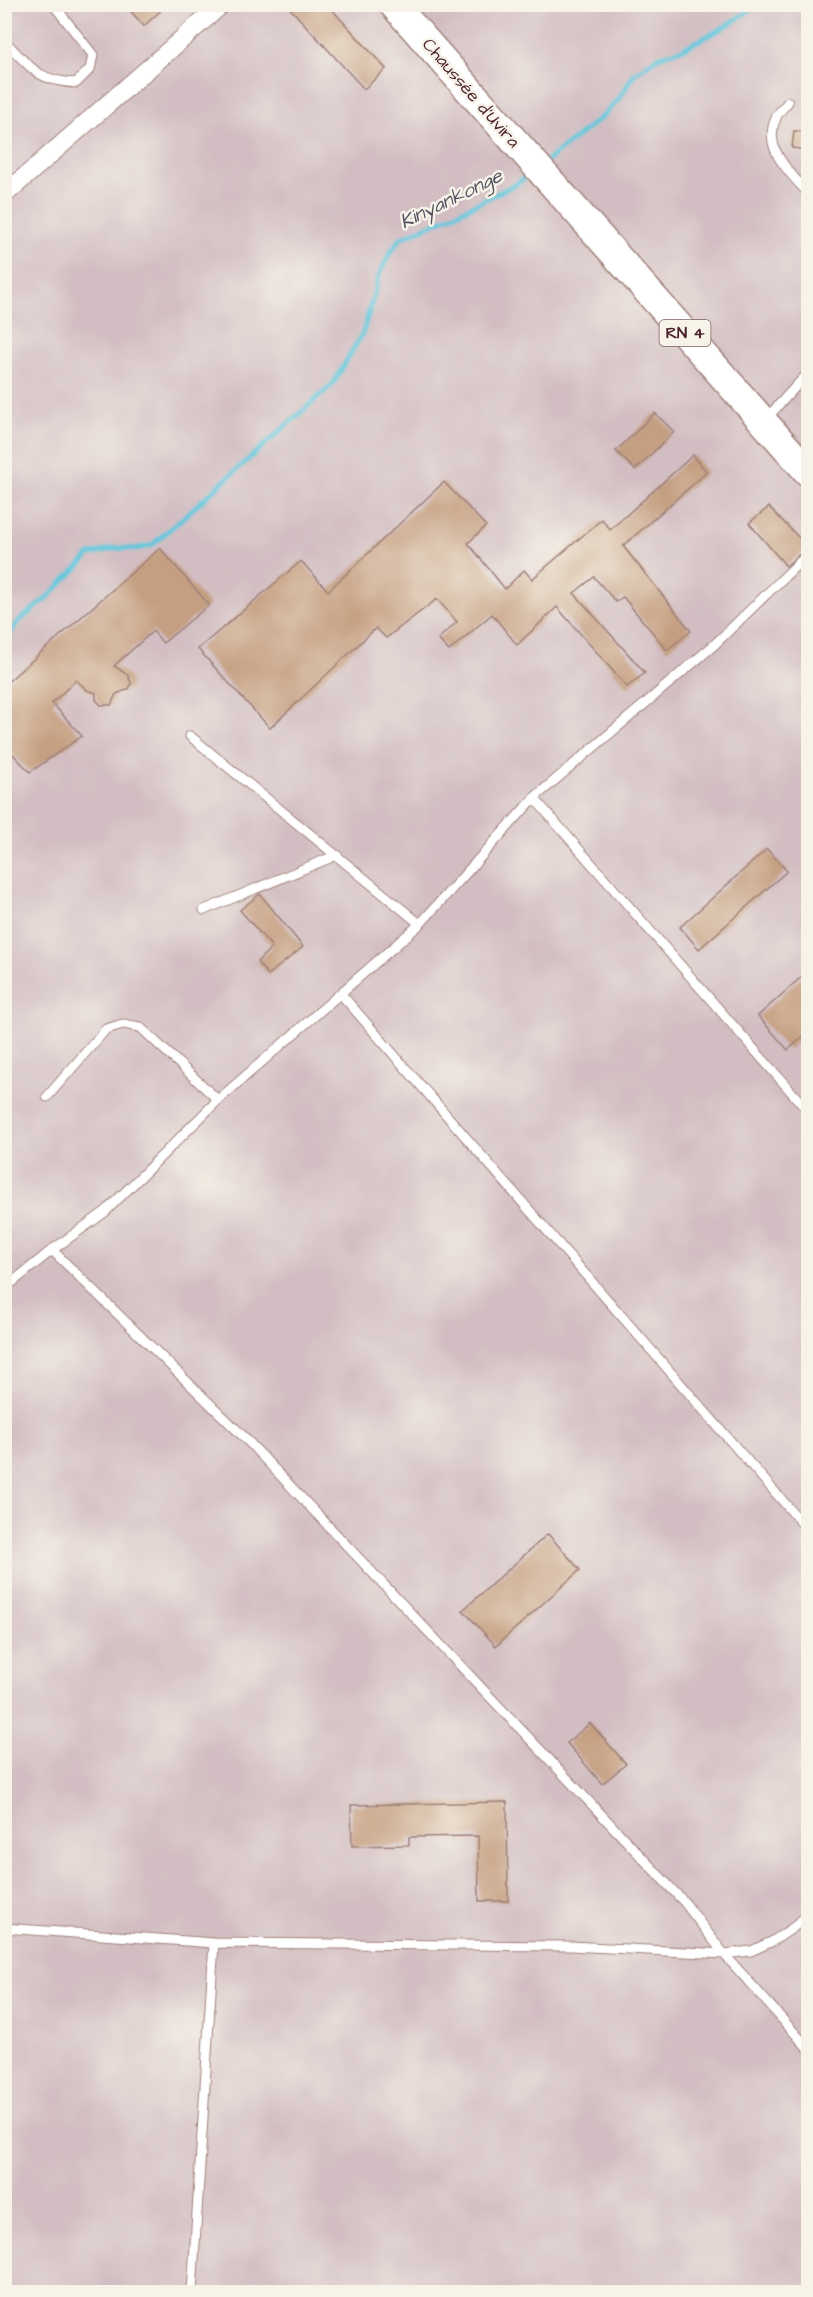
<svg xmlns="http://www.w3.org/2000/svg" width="813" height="2297" font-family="'Architects Daughter',sans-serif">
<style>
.industrial{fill:#d2bec2}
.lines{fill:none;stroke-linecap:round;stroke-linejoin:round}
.stream{stroke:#60c7dd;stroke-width:5}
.building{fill:#c59f81}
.lane-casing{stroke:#9f807a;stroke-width:11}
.street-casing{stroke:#9f807a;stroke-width:20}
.primary-casing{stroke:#9f807a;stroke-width:31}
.lane{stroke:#fff;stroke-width:9}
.street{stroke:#fff;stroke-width:18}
.primary{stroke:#fff;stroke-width:28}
.labels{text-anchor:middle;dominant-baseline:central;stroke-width:5;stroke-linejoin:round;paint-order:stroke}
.shield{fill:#f7f3e8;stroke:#7e5f64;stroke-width:1.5}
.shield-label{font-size:16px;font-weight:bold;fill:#4a1f2b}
.street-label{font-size:18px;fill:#4a1f2b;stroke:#f7f3e8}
.water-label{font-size:20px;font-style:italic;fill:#515160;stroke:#f7f3e8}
</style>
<rect width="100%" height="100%" fill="#f7f3e8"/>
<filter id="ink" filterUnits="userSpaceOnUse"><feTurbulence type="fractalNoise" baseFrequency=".0167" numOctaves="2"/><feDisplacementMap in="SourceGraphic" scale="12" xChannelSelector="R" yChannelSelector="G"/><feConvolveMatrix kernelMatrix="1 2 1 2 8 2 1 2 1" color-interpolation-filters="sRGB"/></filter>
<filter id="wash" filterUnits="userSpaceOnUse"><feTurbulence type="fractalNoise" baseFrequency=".008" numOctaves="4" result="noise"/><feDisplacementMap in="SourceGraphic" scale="24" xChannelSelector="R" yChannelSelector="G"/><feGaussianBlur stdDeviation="1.35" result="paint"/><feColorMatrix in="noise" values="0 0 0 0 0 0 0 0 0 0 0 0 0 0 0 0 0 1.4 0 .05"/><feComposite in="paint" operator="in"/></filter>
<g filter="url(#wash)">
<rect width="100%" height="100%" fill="#f4e2c8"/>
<path class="industrial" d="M5 5H808V2292H5Z"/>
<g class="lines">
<path class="stream" d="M544 163 603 116 621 96 634 74 658 57 682 49 723 28 759 4
M4 650 12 630 19 621 47 598 90 555 116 548 136 549 152 545 333 384 363 332 380 273 391 251 401 238 451 216 516 184 532 172"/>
</g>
<g id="blocks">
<path class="building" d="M124 4H168L144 26Z
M286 4H327L386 69 364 89Z
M794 131 808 132V150L792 148Z
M655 413 674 432 635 470 616 451Z
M693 455 707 472 623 546 691 631 667 650 623 597 616 602 594 577 574 593 645 673 627 687 557 607 517 645 492 614 449 651 438 639 457 622 437 599 386 638 376 628 270 728 198 649 301 561 328 591 444 482 486 526 468 543 505 589 524 570 532 579 602 519 610 530Z
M769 507 808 547 786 566 749 523Z
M160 548 209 605 163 643 153 631 114 666 128 675 131 683 129 689 116 694 111 705H101L96 700V693L87 690 76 680 52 703 82 736 30 772 4 745V685Z
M767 849 787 871 699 949 680 927Z
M260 894 303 947 268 975 257 962 272 947 240 910Z
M808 971V1032L788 1050 758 1016Z
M548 1534 580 1570 496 1646 463 1610Z
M590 1723 626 1764 602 1784 567 1743Z
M507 1802 508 1901H479L478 1836 409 1837V1845L352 1846 351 1805Z"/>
</g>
</g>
<g filter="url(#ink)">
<use href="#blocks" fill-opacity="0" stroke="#9f807a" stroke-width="1.5"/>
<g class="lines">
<defs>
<path id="lane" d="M4 40C30 67 37 81 76 83L90 69 93 55 53 4
M788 102C784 107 778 112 776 118 762 148 790 173 808 193
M766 419 808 373
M190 736 420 924
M534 798 808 1111
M204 910 337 855
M341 994 808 1530
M47 1097 106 1029 123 1024 140 1027 218 1100
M52 1250 245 1438 685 1903 724 1954 808 2048
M4 1289 52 1250 105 1212 218 1100 420 924 534 798 714 645 808 554
M4 1928 214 1943 570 1946 724 1954 751 1951 773 1941 794 1927 808 1914
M192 2292 214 1943"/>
<path id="street" d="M4 195 222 4"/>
<path id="primary" d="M393 4 808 472"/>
</defs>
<use href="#lane" class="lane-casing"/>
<use href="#street" class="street-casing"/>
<use href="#primary" class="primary-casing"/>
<use href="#lane" class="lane"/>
<use href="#street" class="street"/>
<use href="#primary" class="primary"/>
</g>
</g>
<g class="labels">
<rect class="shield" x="659.5" y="320" width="51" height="26" rx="4.5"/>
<g class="shield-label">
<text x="685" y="333">RN 4</text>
</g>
<g class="street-label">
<text transform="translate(471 93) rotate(49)">Chaussée d'Uvira</text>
</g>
<g class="water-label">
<text transform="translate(451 199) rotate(-26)">Kinyankonge</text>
</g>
</g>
<rect width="813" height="2297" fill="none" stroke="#f7f3e8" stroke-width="24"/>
</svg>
